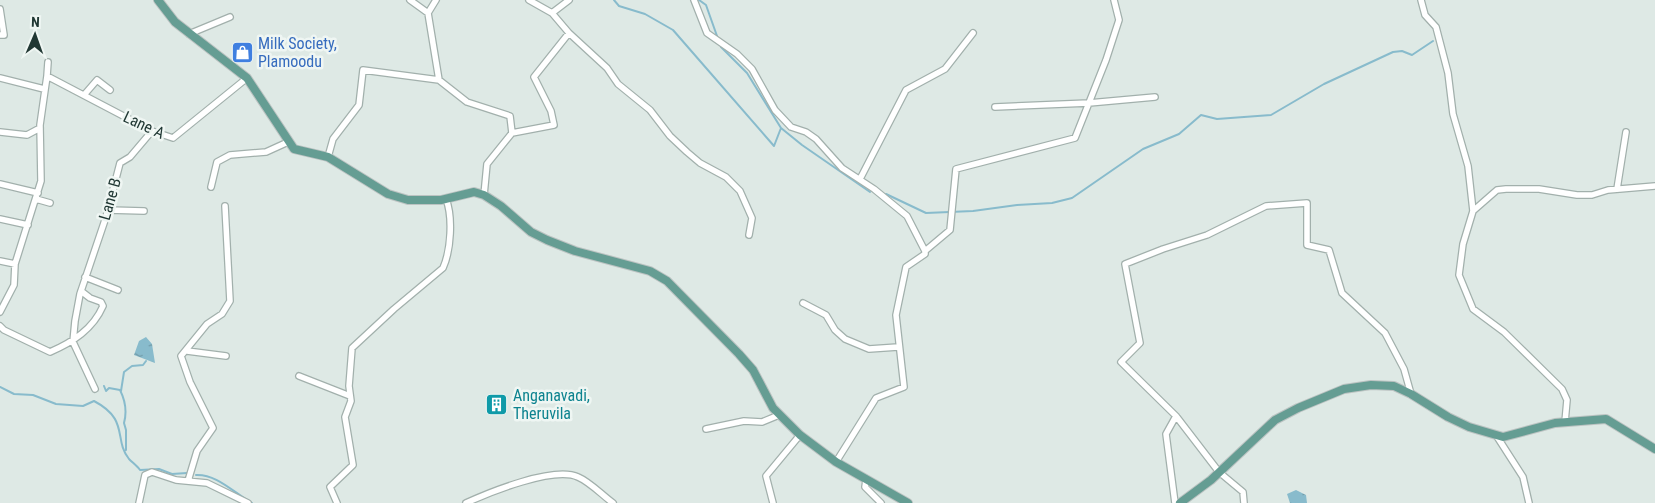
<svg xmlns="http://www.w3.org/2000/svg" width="1655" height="503" font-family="'Roboto Condensed',sans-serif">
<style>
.water{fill:url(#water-ripples)}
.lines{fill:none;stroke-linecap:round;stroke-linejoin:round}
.stream{stroke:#8bc;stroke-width:2}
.minor-casing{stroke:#a2b0ac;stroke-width:8}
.major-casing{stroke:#bcc3c2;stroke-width:10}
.minor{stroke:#fff;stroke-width:5.5}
.major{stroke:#659d93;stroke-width:8}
.labels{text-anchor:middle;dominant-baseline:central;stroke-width:5;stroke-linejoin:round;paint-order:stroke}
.shop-label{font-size:16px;fill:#366cbe;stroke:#eff6f3;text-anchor:start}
.street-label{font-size:16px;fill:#213834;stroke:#eff6f3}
.culture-label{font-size:16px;fill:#0d838f;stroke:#eff6f3;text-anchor:start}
</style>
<defs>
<pattern id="water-ripples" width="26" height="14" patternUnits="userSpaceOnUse" patternTransform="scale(1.25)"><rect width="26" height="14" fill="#8bc"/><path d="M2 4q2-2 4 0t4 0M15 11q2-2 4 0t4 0" fill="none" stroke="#6f99a6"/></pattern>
</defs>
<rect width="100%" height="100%" fill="#dee9e5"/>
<path class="water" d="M146 337 152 344 155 363 134 355 139 341Z
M1296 490 1306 495 1307 503H1290L1287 494Z"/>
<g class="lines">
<path class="stream" d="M614 0 619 6 645 14 673 30 774 146 781 128 802 145 870 192
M699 0 706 5 717 36
M721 47 747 73 781 128
M886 194 926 213 973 211 1017 205 1052 203 1072 198 1143 149 1179 134 1201 115 1217 119 1271 115 1324 84 1393 52 1402 51 1412 55 1433 41
M104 386 106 391 109 388 120 390C125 400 127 412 124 423L126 430V450
M0 387 14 394 33 395 56 404 83 406 94 401C130 420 113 439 129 459 133 463 137 466 140 470L159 469 172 474 187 473
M121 391 124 372 132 366 143 365 146 361
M196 475C217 474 234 493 252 503"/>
<defs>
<path id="minor" d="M410 0 428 13 439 80
M529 0 552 13 569 33 607 68 618 84 650 110 670 136 687 152 700 163 726 177 740 191 752 218 749 235
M694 0 707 33 737 54 752 69 775 110 791 127 806 132 816 139 842 168 874 189 907 216 925 251V254L906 267 896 315 904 387 876 398 836 462
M1421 0 1425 15 1436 27 1448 73 1453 114 1468 166 1473 211 1463 244 1459 275 1473 309 1504 332 1562 389 1567 400 1565 422
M0 9 4 35H0
M428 13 436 0
M552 13 569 0
M189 34 230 17
M47 76 48 62
M0 78 44 89
M84 95 97 80 110 90
M995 107 1089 103 1155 97
M0 132 27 135 40 128
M328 157 333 139 359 105 363 70 439 80 467 102 510 116 512 133
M860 179 906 90 945 69 973 33
M0 184 38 193
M211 187 217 162 230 155 266 152 288 142
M1617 189 1626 132
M484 195 487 164 512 133 554 125 551 111 534 77 569 33
M36 199 50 203
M108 210 144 211
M1473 211 1497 190 1506 189H1539L1577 195H1592L1608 190 1655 186
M0 219 28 225
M925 251 950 230 956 169 1075 138 1106 60 1119 20 1114 0
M0 261 15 264 41 181 40 125 47 76 152 131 173 138 247 78
M85 277 118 290
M803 303 826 315 835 330 845 339 869 349 898 347
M0 312 14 285 15 264
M0 326 4 330 50 352C73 342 93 329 103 306L101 302 90 298 81 291
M187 351 226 356
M299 376 350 396
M95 389 73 342 75 321 80 294 106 217 120 163 130 157 152 131
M706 429 744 421 762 422 779 415
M1496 435 1523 477 1529 503
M866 480 865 487 881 503
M188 481 197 451 213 428 190 382 181 356 207 324 222 314 230 301 225 206
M139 503 145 475 152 472 176 480 207 483 248 503
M337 503 330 487 353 465 345 417 351 401 349 386 352 348 394 309 443 268C451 250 453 217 446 199
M466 503C490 492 554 466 578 477 590 482 602 495 613 503
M773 503 766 476 800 435
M1175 503 1166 434 1176 416
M1244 503 1243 492 1219 472 1176 416 1121 362 1140 343 1125 264 1163 249 1207 235 1266 206 1307 203V245L1329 250 1342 293 1385 333 1404 369 1411 394"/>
<path id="major" d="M158 0 175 22 247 78 294 149 328 157 388 194 408 200H441L474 192 484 195 501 206 531 232 547 240 575 251 650 271 667 281 739 354 753 370 773 408 800 435 836 462 908 503
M1180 503 1211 480 1275 420 1298 408 1344 389 1371 385 1394 386 1411 394 1448 417 1469 427 1503 437 1555 423 1606 419 1655 449"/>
</defs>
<use href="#minor" class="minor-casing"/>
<use href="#major" class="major-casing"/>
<use href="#minor" class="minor"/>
<use href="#major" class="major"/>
</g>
<defs>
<symbol id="shop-square" viewBox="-11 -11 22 22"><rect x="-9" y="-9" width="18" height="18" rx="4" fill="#3f7fe0" stroke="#eff6f3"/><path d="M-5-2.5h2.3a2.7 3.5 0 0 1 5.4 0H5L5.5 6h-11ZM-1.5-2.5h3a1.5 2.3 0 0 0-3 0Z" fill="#fff"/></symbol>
<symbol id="building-square" viewBox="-11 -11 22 22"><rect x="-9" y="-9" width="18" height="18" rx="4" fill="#0f9aa8" stroke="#eff6f3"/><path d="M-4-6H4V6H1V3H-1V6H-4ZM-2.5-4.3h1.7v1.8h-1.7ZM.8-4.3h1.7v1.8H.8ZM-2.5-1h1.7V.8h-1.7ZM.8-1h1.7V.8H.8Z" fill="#fff"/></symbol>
</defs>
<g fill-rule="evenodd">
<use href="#shop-square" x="230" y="40" width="25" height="25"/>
<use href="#building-square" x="484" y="392" width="25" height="25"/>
</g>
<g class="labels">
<g class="shop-label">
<text x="258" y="43">Milk Society,<tspan x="258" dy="18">Plamoodu</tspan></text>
</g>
<g class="street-label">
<text transform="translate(144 125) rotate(25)">Lane A</text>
<text transform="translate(110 199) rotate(-74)">Lane B</text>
</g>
<g class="culture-label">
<text x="513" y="395">Anganavadi,<tspan x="513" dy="18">Theruvila</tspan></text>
</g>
</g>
<g transform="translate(35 35) rotate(2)" stroke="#eff6f3" stroke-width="4" paint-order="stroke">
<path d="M0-4L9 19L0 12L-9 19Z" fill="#213834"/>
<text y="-8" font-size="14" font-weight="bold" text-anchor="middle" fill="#213834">N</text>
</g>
</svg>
